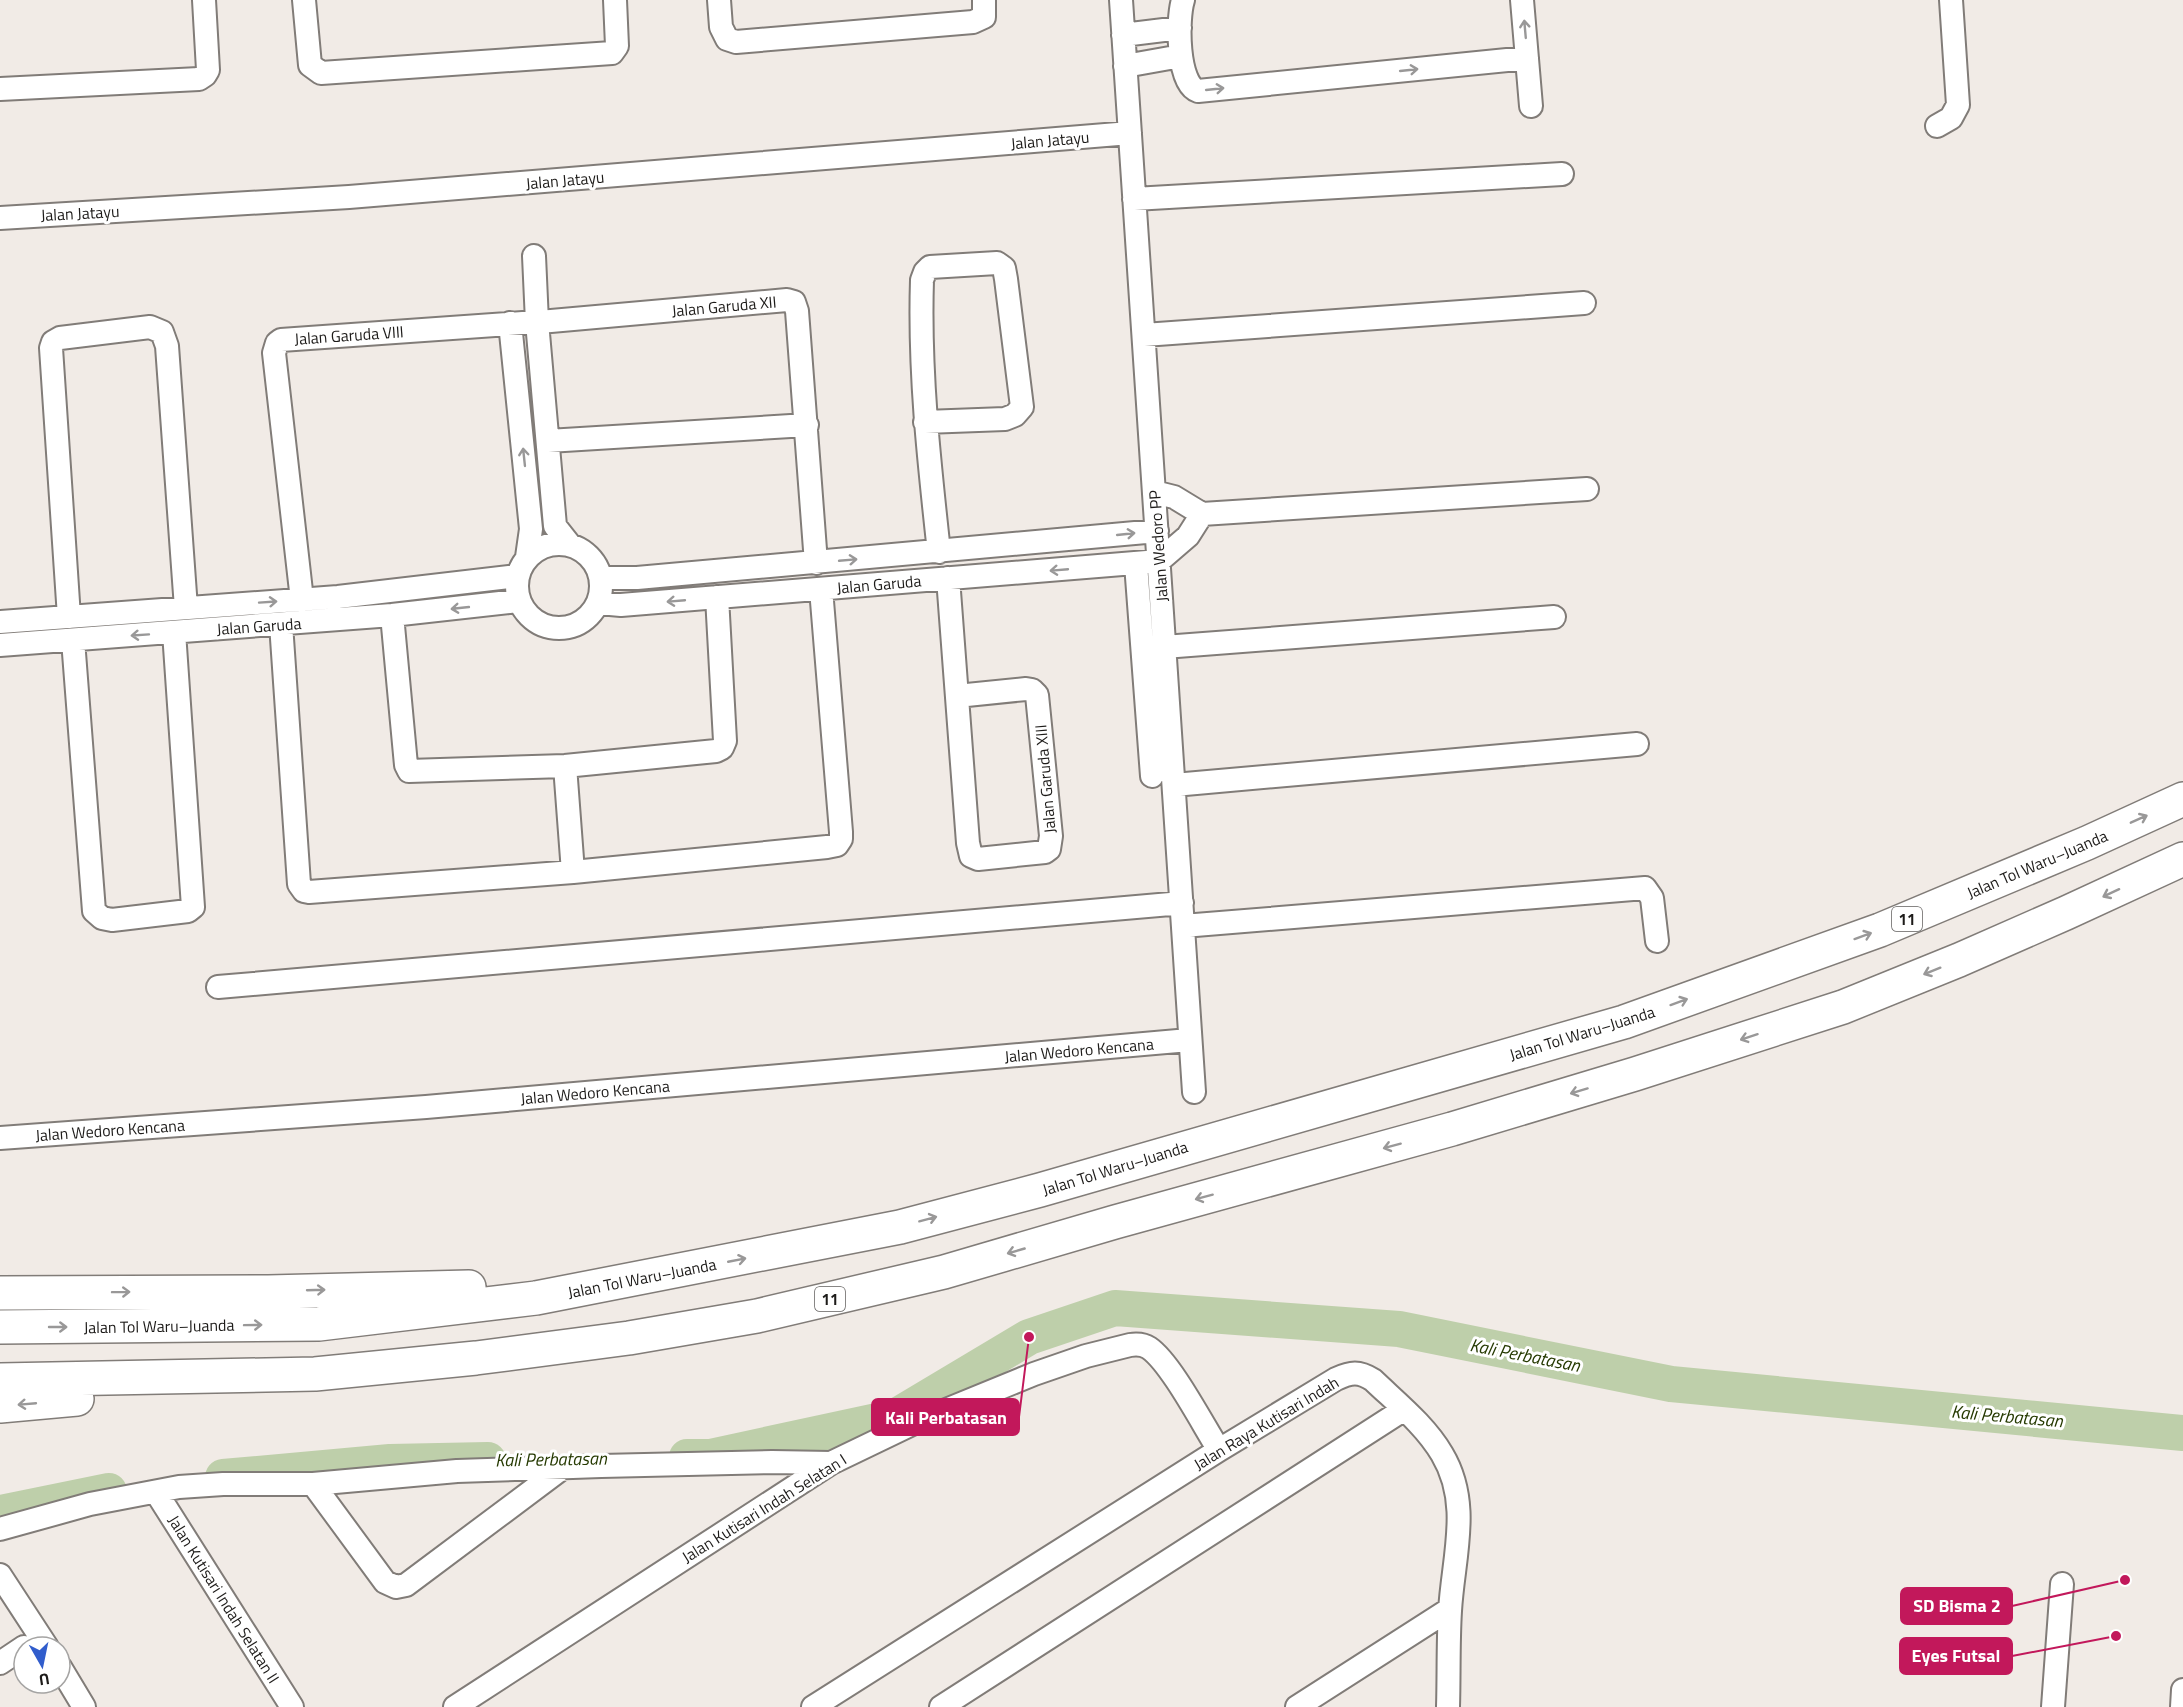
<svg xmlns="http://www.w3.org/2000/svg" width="2183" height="1707" font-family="'Titillium Web',sans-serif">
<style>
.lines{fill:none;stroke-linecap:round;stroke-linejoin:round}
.river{stroke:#becfaa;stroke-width:36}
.minor-casing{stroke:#817c78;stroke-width:26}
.highway-casing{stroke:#817c78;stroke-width:36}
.minor{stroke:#fff;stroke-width:22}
.highway{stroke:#fff;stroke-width:33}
.oneway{stroke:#999898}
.labels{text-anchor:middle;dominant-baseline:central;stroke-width:6;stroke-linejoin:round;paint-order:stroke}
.shield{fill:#fff;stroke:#615f5e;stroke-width:1.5}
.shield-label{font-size:15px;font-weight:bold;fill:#1d1b19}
.street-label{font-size:16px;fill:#1d1b19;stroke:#fff}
.water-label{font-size:18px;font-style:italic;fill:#253900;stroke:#fff}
.leader{fill:none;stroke:#c2185b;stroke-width:2}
.callout-dot{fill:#c2185b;stroke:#fff;stroke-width:2}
.callout{fill:#c2185b;stroke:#c2185b;stroke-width:2}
.callout-label{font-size:18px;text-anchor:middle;font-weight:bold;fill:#fff}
</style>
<rect width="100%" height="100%" fill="#f1ebe6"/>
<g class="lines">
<path class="river" d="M687 1457H710L895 1417 1029 1337 1115 1308 1399 1329 1671 1384 2183 1433
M223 1477 390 1462 488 1460
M0 1513 109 1491"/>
<defs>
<path id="minor" d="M304 0 310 65 321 73 612 53 617 46 615 0
M719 0 721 27 727 39 736 42 973 22 984 17V0
M1121 0 1194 1092
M1183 0C1177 19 1177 84 1198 91L1527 58
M1522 0 1531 106
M1123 35 1180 28
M1125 66 1181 56
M0 89 199 79 205 75 208 70 204 0
M1937 126 1951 118 1958 105 1951 0
M1134 199 1562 174
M0 218 349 197 1130 133
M534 256 537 322 555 526 570 545
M510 323 531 529 527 557
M1144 335 1584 303
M925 422 1005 419 1015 415 1022 407 1006 279 1004 268 997 263 930 267 925 272 922 280C919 371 929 461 939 552
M548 441 807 425
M1154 492 1174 497 1202 514 1587 489
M517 586a42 42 0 1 1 84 0a42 42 0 1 1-84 0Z
M1136 564 1152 776
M601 578H637L1157 531
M948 578 968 843 971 856 978 859 1045 852 1049 849 1051 836 1037 695 1032 690 1026 689 957 696
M302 600 274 353 277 343 281 340 551 321 787 300 794 302 797 311 816 563
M599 603 621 605 1159 561 1188 536 1202 514
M392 615 406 765 409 771 565 766 716 751 722 748 725 741 717 597
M69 617 51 348 53 342 60 338 150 327 162 332 167 346 186 608
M0 622 338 597 517 576
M281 624 299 884 304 891 309 892 573 872 827 847 837 845 841 839V832L821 589
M73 640 94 911 102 918 112 920 188 911 193 907 174 632
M0 645 392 615 518 601
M1164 647 1554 617
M565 766 573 872
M1174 785 1637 744
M1183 926 1645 888 1652 898 1657 941
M218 987 1182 903
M0 1138 426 1107 1189 1040
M313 1484 385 1582 396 1587 406 1585 561 1469
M156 1492 292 1707
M0 1529 90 1504 179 1487 223 1484H313L457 1471 601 1466 772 1462 831 1463
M0 1575 47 1647
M0 1663 24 1647
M60 1667 84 1707
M455 1707 831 1463 912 1424 1034 1374 1086 1356 1130 1345C1137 1344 1143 1344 1149 1348 1171 1363 1203 1425 1219 1450
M813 1707 1219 1450 1336 1379C1351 1372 1359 1371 1373 1380 1397 1403 1425 1425 1442 1454 1472 1504 1453 1557 1450 1611 1448 1643 1449 1675 1448 1707
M941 1707 1403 1410
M1297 1707 1450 1609
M2053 1707 2062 1584
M2182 1707 2183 1690"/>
<path id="highway" d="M0 1293 268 1292 469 1287
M0 1327 319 1324 536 1298 900 1227 1040 1190 1624 1022 1880 930 2087 843 2183 799
M0 1380 315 1374 476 1358 629 1338 757 1316 944 1272 1115 1222 1452 1129 1635 1074 1843 1007 1959 960 2066 913 2183 859
M0 1406 77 1399"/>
</defs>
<use href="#minor" class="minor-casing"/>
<use href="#highway" class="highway-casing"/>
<use href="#minor" class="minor"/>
<use href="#highway" class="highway"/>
</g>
<defs><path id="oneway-shaft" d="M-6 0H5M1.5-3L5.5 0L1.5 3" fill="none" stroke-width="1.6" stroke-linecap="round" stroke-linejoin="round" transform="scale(1.5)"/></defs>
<g class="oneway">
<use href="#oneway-shaft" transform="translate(1525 29) rotate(-95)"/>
<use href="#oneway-shaft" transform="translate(1409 70) rotate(-6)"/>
<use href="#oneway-shaft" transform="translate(1215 89) rotate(-6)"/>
<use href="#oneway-shaft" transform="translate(524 457) rotate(-96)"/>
<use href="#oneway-shaft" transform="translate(1126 534) rotate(-6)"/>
<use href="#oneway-shaft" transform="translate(848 560) rotate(-5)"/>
<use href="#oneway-shaft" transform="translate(1059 570) rotate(175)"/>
<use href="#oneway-shaft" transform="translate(676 601) rotate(175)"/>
<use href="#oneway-shaft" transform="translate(268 602) rotate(-4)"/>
<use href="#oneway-shaft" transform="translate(460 608) rotate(174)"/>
<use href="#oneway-shaft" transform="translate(140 635) rotate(176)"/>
<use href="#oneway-shaft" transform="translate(2139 819) rotate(-24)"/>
<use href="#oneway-shaft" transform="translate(2111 893) rotate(155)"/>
<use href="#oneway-shaft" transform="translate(1863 936) rotate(-20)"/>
<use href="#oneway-shaft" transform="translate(1932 971) rotate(158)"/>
<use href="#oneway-shaft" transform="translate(1679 1002) rotate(-20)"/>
<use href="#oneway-shaft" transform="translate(1749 1037) rotate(162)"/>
<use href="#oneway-shaft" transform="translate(1579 1091) rotate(163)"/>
<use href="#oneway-shaft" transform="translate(1392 1146) rotate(165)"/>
<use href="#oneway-shaft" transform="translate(1204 1197) rotate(165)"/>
<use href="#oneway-shaft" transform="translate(928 1219) rotate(-15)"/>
<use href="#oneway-shaft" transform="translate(1016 1251) rotate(164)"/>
<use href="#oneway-shaft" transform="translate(737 1260) rotate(-11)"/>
<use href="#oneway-shaft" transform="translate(316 1290) rotate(-2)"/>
<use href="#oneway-shaft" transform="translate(121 1292) rotate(-1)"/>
<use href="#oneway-shaft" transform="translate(253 1325) rotate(-1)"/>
<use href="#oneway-shaft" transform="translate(58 1327)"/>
<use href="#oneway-shaft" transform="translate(27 1404) rotate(175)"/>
</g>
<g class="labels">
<g class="shield">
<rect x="1892" y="907" width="30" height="24" rx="4.5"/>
<rect x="815" y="1287" width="30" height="24" rx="4.5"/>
</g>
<g class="shield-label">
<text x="1907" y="919">11</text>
<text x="830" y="1299">11</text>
</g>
<g class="street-label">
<text transform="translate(1050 140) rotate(-5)">Jalan Jatayu</text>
<text transform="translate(565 180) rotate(-5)">Jalan Jatayu</text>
<text transform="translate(80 213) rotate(-3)">Jalan Jatayu</text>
<text transform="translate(724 306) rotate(-5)">Jalan Garuda XII</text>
<text transform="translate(349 335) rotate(-4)">Jalan Garuda VIII</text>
<text transform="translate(1158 546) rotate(-94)">Jalan Wedoro PP</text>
<text transform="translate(879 584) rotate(-5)">Jalan Garuda</text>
<text transform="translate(259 626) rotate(-4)">Jalan Garuda</text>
<text transform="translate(1045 779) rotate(-95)">Jalan Garuda XIII</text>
<text transform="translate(2037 864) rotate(-23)">Jalan Tol Waru–Juanda</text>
<text transform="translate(1582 1033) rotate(-17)">Jalan Tol Waru–Juanda</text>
<text transform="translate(1079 1050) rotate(-5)">Jalan Wedoro Kencana</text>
<text transform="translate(595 1092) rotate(-5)">Jalan Wedoro Kencana</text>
<text transform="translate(110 1130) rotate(-4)">Jalan Wedoro Kencana</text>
<text transform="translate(1115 1168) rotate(-17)">Jalan Tol Waru–Juanda</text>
<text transform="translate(642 1278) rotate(-11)">Jalan Tol Waru–Juanda</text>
<text transform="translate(159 1326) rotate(-1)">Jalan Tol Waru–Juanda</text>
<text transform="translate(1266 1423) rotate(-31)">Jalan Raya Kutisari Indah</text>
<text transform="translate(764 1508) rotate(-32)">Jalan Kutisari Indah Selatan I</text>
<text transform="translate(224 1599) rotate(58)">Jalan Kutisari Indah Selatan II</text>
</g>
<g class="water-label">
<text transform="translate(1525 1355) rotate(11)">Kali Perbatasan</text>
<text transform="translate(2007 1416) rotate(5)">Kali Perbatasan</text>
<text transform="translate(551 1459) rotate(-1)">Kali Perbatasan</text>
</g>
</g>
<path class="leader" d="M1029 1337L1019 1417M2125 1580L2012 1606M2116 1636L2012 1656"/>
<g class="callout-dot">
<circle cx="1029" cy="1337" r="6"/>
<circle cx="2125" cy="1580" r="6"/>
<circle cx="2116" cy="1636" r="6"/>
</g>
<g class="callout">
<rect x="872" y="1399" width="147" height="36" rx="6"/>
<rect x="1901" y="1588" width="111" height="36" rx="6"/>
<rect x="1900" y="1638" width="112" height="36" rx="6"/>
</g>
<g class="callout-label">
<text x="946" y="1424">Kali Perbatasan</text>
<text x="1957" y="1612">SD Bisma 2</text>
<text x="1956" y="1662">Eyes Futsal</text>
</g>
<g transform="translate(42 1665) rotate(171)"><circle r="28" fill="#ffffff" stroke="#a5a4a3" stroke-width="1.5"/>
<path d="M0-4.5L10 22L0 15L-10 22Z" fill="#315dcc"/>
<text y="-9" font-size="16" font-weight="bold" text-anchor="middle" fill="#1d1b19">U</text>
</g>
</svg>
